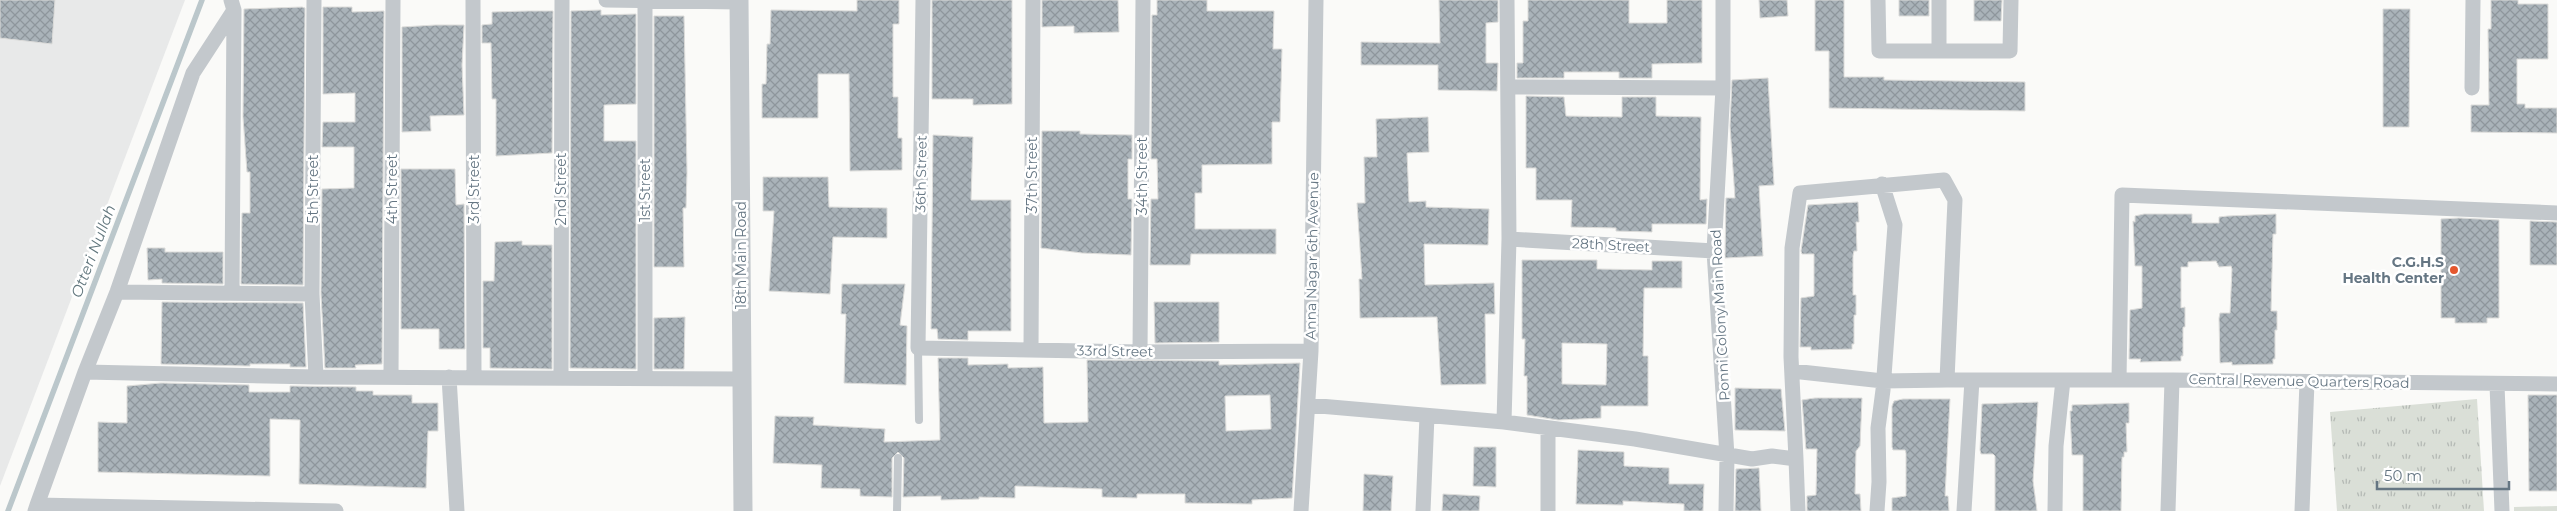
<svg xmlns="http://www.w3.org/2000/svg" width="2557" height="511" font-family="Montserrat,sans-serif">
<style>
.built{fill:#e8e9e9}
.park{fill:url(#park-tufts)}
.pitch{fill:#dadfd7}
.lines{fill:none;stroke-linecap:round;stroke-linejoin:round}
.stream{stroke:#bbc7cb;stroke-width:5.5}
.building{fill:url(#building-cross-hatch);stroke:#dcdcda;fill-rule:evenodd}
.service{stroke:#c3c8cc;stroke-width:8}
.minor{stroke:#c3c8cc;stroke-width:15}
.tertiary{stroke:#c3c8cc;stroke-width:19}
.poi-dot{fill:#e4572e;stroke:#fff;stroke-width:2}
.labels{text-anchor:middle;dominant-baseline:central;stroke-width:5;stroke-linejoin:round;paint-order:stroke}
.street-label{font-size:14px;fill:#657683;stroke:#fff}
.poi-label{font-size:14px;font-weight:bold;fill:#657683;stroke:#fff;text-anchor:end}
.water-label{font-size:15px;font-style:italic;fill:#60757c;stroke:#fff}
</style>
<defs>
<pattern id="park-tufts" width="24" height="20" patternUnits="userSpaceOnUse" patternTransform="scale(1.25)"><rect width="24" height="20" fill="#dadfd7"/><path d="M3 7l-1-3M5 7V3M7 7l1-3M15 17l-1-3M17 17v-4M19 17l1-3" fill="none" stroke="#b4b9b4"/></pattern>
<pattern id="building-cross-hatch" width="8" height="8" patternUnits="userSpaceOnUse" patternTransform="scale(1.25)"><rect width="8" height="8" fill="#aab3b9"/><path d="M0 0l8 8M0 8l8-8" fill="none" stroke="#8e969c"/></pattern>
</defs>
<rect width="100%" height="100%" fill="#fafaf8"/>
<path class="built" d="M0 0H185L0 486Z"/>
<path class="park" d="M2477 399 2484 511H2337L2330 412Z"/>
<path class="pitch" d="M2557 506V511H2514V507Z"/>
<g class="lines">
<path class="stream" d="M8 511 202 0"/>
</g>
<path class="building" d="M0 0H55L52 44 0 38Z
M857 0H899V24H893V97H898V138H902V170L850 171 849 74H818V118H762V84H766L767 44H770L771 10 857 11Z
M932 0H1012V104L973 105V99H932Z
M1042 0H1118L1119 32 1074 33V26L1042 27Z
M1157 0H1207V11H1274L1273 49H1282L1280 122H1272V164L1202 165V193H1195V229H1276V254H1191L1190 265H1150L1151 199H1158L1157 159H1151L1152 15H1157Z
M1439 0H1498V22L1486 23V63H1498L1497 91 1438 90V65H1361V42L1440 43Z
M1528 0H1629V23H1667V0H1702V63L1652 64V78H1619V72H1564V78H1517V63H1523V21H1528Z
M1759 0H1787L1788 16 1760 18Z
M1815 0H1844V77H1884V80L2025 82V111L1829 108V51H1815Z
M1899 0H1929V16H1899Z
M1974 0H2002L2001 21H1974Z
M2491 0H2518V4H2548V59H2517V104H2525V108H2557V133L2471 132V105H2489L2488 29H2491Z
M302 7 305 8 303 285 241 284 242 213H250V172H247L243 117 244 9Z
M323 7H352V12L384 11 382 364 355 365 356 368H325L321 294 322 189 354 188V147H322L323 122H355V93L323 94Z
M2383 9H2410L2409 127H2383Z
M601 10V15L636 14V104L604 105V141H636V369L570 368 571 11Z
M528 11H553L552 153 496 156V99H492L491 43H482V25L492 24V12Z
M654 16H684L687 172 686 208H683L684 267H654Z
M436 25H464L462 65 464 115 430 116 431 131 402 132V27Z
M1768 78 1774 185 1759 186 1763 256 1725 258 1726 198H1735L1730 126 1732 80Z
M1526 96 1564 97 1566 116 1622 117V97H1656V116L1701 117 1700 200 1707 199 1706 224H1652V232L1616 231V228L1571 227 1572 200H1536V168H1526Z
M1428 117 1429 152 1407 153 1409 202 1426 201V207L1489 209 1488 245 1424 244 1425 285 1494 283 1495 314H1485L1486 384 1441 385 1437 317 1360 318 1359 279H1362L1357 203H1365L1364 157H1377L1376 119Z
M1042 131H1080V134L1132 135V159H1128V199H1132L1131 255 1082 253 1041 248Z
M933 135 973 137 971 200H1011V331H968V340L938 339 937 329H931Z
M401 169H455L456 205 464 204 465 349H439V329H401Z
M763 177H828L829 207 887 208V238L833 237 830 294 769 291 774 211H763Z
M1858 202 1859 222H1856L1857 251H1854L1853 256V295H1856V315H1854V344H1852V349L1811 350V347H1800L1801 298 1814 296V254H1802L1801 251 1808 205Z
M2144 214H2192V223H2219V217L2228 216 2276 214V234H2273L2271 311H2277V330H2275V359H2273V364L2232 365V362L2220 363 2219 318 2220 313H2230L2232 269 2231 266 2219 267 2216 261 2188 262V267H2181V308L2185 307V327H2183V356H2181V361L2140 362 2141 359H2129L2130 310 2142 308V266H2135L2133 221 2135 222V216Z
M2459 218 2499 220V318H2487V323H2455V318H2441V219Z
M2530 221 2557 222V265H2530Z
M522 241V245H552V369L490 368V348H483V281H494L495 242Z
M147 248H165V252H223V284L162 283V279L148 280Z
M1522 260H1597V269L1652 270V261H1682V288H1644L1643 356H1648V406H1601V418L1558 420 1527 415V376H1524L1525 339H1522ZM1562 343 1607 344 1606 385 1562 384Z
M842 284H905L900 325 907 326 906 385 844 383 846 314H841Z
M162 302 303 303 306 367H290V364H250V366L161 364Z
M1154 302H1219V342L1155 343Z
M685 317 684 369H654V318Z
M938 358H968V365L1008 364V368L1043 367 1044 423 1088 422 1087 360 1219 361V365L1300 363 1292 498 1252 500V504L1185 503V494H1137V498L1102 497V489L1015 486V498L979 497V499L941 500V496L903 497 904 458 898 452 892 458V497L860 496V489L821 488 822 465 773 463 775 416 814 417 813 425 885 429 884 442 940 440ZM1270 395 1271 429 1226 431 1225 396Z
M161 383 249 385V392H290V386L356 387V391H373V395H412V403H438V431H428L426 488 299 484 300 420 270 419V476L98 472V422L127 423V386Z
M1735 388 1781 389 1785 431 1735 430Z
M2528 395H2557V491H2529Z
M1815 398H1862L1860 446 1856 451 1855 494H1860L1861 511H1807V496L1816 495 1817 449H1806L1802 400Z
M1903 399H1950L1945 496H1948L1949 511H1892V498L1906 496V453L1905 450H1893L1892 447V406L1894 401Z
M2038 402 2033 481 2037 511H1995V456L1993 454H1981L1980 450 1982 404Z
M2129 403V423H2126L2127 452H2124V457H2122L2121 511H2083V455H2072L2070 411H2072V405Z
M1474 447H1496V487L1473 486Z
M1578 450 1624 452V466L1669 468V484H1704L1703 511H1684V504L1623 501V505L1576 504Z
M1759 468 1761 511H1735L1736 469Z
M1364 474 1393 476 1391 511H1363Z
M1443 494 1480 496 1479 511H1442Z"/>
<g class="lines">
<path class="service" d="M918 348 919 420
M897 511 898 458"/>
<path class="minor" d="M314 0 312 294 316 377
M473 0 474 377
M606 0 739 2
M923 0 918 348 1140 352 1311 351
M1723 0V88L1714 251 1727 456 1726 511
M1878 0 1879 51H2010L2011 0
M1939 0V51
M1508 87 1723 88
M2472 88 2473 0
M1509 239 1714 251
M117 292 312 294
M232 293 234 10
M1031 349 1033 0
M1140 352 1143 0
M1792 371 1883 381 1947 380
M85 372 316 377 742 379
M391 377 393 0
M449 377 457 511
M561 378 562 0
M645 379V0
M2119 380 2122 195 2557 213
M2497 385 2502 511
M1308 405 1504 422 1635 439 1752 459 1772 456 1796 459 1798 511
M1504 422 1509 239 1507 0
M1796 459 1791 357 1792 248 1800 193 1944 180 1955 200 1947 380H2172
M37 505 85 372 117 292 193 73 234 10 231 0
M35 511 37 505 336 511
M1301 511 1311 351 1316 0
M1423 511 1427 416
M1548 511V428
M1877 511 1879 482 1878 428 1883 390 1895 225 1882 184
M1964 511 1972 380
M2055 511 2056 446 2063 380
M2168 511 2172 380 2557 384
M2302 511 2307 382"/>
<path class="tertiary" d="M739 0 743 511"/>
</g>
<circle class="poi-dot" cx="2454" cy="270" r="5"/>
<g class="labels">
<g class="street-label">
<text transform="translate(921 174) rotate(-89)">36th Street</text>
<text transform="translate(1032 175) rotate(-90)">37th Street</text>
<text transform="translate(1142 176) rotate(-90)">34th Street</text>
<text transform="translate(313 189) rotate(-90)">5th Street</text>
<text transform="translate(392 189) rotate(-90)">4th Street</text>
<text transform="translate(474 189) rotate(-90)">3rd Street</text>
<text transform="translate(561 189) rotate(-90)">2nd Street</text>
<text transform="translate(645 190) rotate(-90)">1st Street</text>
<text transform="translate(1611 245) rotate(3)">28th Street</text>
<text transform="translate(741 255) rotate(-90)">18th Main Road</text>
<text transform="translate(1312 256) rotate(-89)">Anna Nagar 6th Avenue</text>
<text transform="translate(1720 315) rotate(-93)">Ponni Colony Main Road</text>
<text transform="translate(1115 351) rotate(1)">33rd Street</text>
<text transform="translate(2299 381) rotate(1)">Central Revenue Quarters Road</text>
</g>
<g class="poi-label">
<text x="2444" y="262">C.G.H.S<tspan x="2444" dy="16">Health Center</tspan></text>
</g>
<g class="water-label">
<text transform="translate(93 251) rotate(-69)">Otteri Nullah</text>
</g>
</g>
<path d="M2377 481v8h132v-8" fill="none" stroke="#657683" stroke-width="2.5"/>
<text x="2384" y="481" font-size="15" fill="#657683" stroke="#ffffff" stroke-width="4" paint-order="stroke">50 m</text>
</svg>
